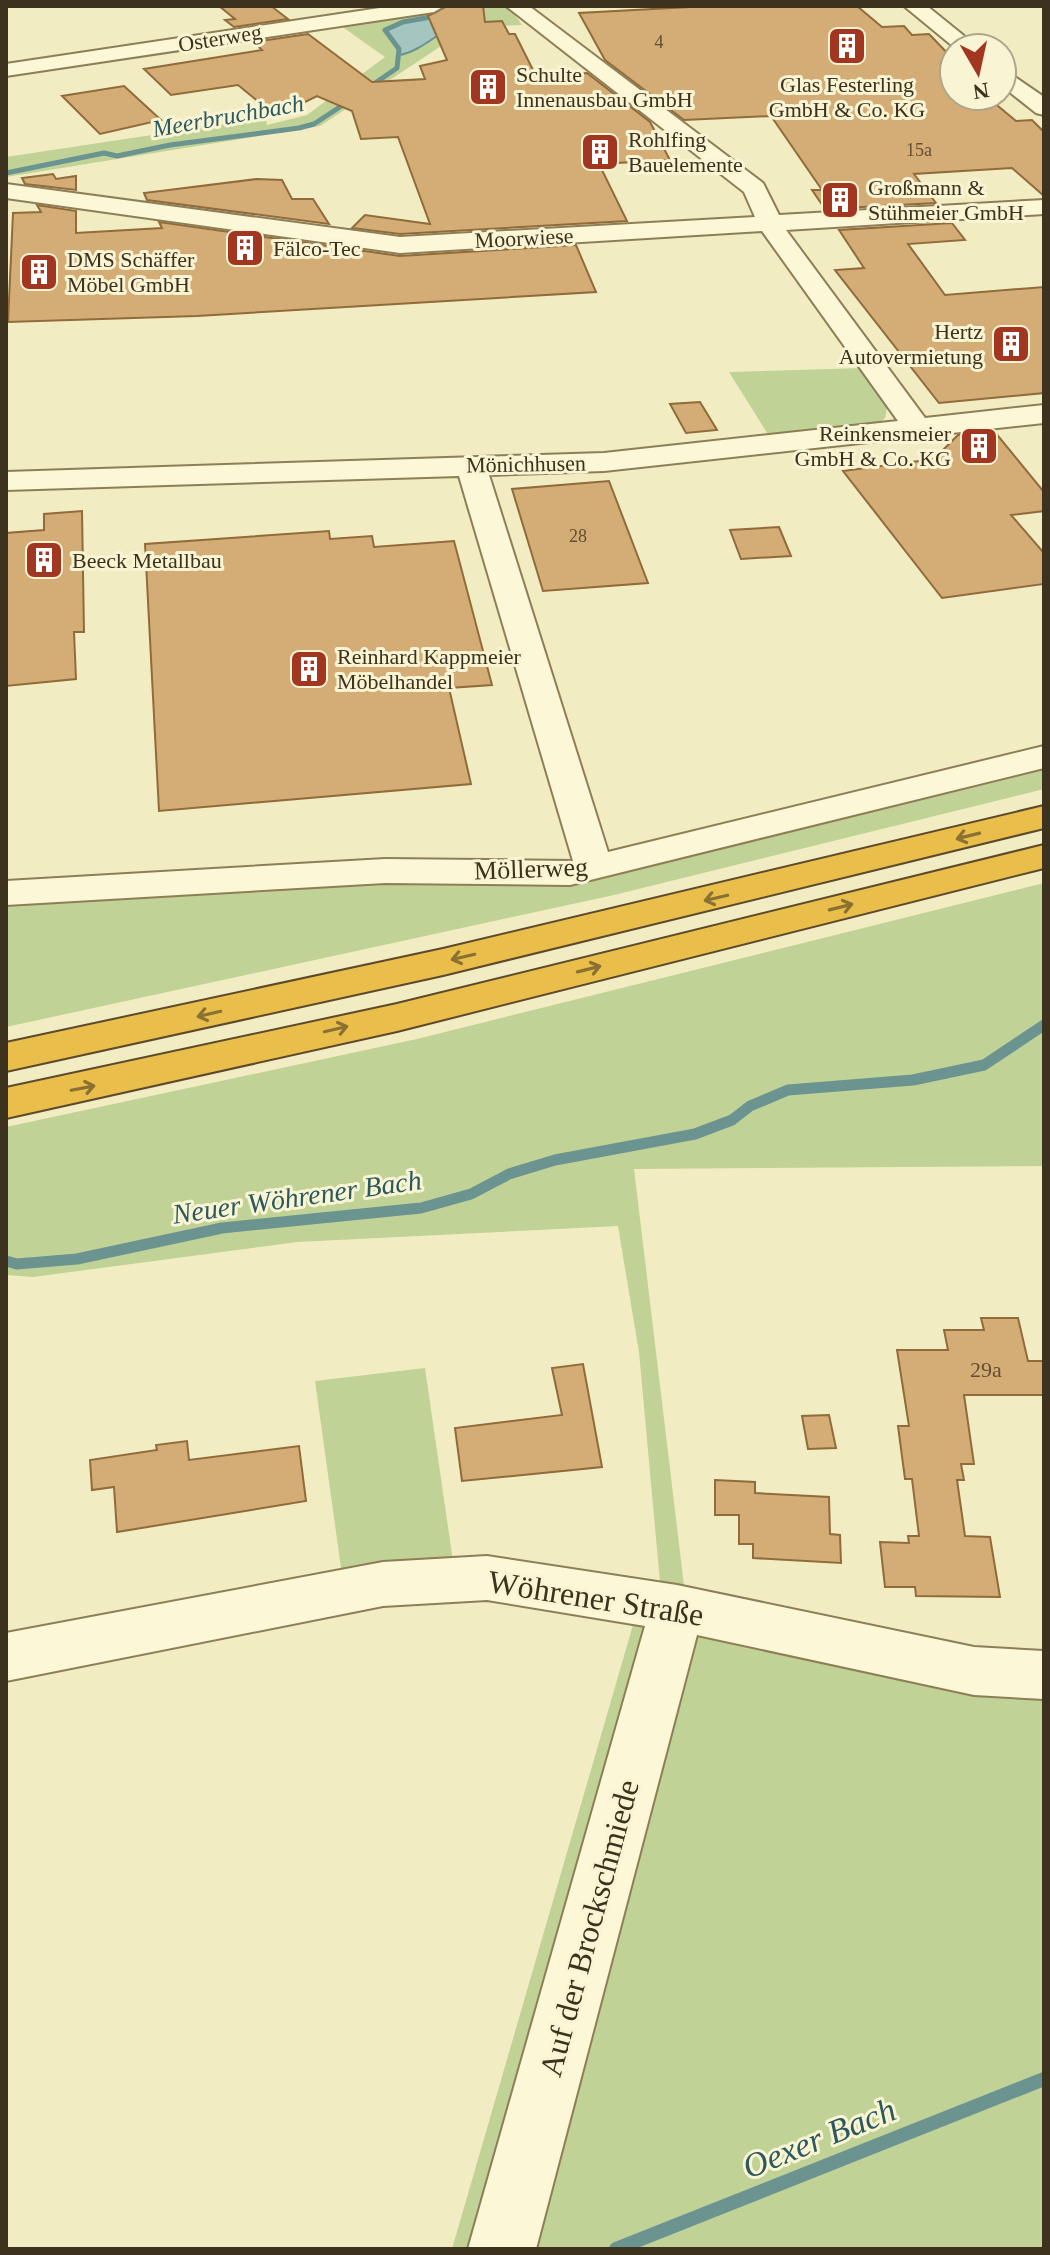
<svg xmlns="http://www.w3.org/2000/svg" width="1050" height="2255" font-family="Georgia,serif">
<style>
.green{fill:#c0d295}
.water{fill:#a5c5c1;stroke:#6b9491;stroke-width:2}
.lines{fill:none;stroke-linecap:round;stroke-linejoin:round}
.stream-far2{stroke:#6b9491;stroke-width:5}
.stream-far1{stroke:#6b9491;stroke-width:11}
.stream{stroke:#6b9491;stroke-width:14}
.building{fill:#d4ac75;stroke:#906b3b;stroke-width:2}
.minor-casing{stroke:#8e7e57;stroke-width:4}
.highway-casing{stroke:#5c4a2c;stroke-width:4}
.minor{fill:#fcf7d7;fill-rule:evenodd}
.highway{fill:#e9be4b;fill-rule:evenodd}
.oneway{stroke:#8a7132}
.labels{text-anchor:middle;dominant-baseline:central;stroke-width:6;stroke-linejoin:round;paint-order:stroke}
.far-number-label{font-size:18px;fill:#635033}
.far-street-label{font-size:22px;fill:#3d321d;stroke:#f9f4d3}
.far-poi-label{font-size:22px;fill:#3d321d;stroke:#f9f4d3;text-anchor:start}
.number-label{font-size:22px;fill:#635033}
.far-water-label{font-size:24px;font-style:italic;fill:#2b595e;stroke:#f9f4d3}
.street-label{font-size:26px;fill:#3d321d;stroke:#f9f4d3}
.water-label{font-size:28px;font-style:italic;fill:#2b595e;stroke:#f9f4d3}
.near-street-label{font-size:32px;fill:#3d321d;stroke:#f9f4d3}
.near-water-label{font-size:34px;font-style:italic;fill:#2b595e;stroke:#f9f4d3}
</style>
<rect width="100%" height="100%" fill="#f2ecc2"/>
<path class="green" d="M445 6H512L521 14 515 15 522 25 470 27 320 126 6 177V157L258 119H266L267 125 307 115 385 57 337 23Z
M864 368 888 402 885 418 879 423 769 436 729 372Z
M1044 747V789L614 895 6 1027V887L527 868 628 849Z
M1044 883V1166L634 1169 685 1594 919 1643 1044 1655V2249H452L633 1625 661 1593 639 1352 618 1226 297 1242 33 1277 6 1275V1127L417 1039Z
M425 1368 458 1596 347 1611 315 1381Z"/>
<path class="water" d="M436 17 451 27C433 37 418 52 399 55V49L385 30 403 22Z"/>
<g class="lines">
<path class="stream-far2" d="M365 90 397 68 399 49 385 30 403 22 442 15
M6 173 104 153 117 156 170 145 299 128 314 124 352 99"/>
<path class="stream-far1" d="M6 1261 17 1264 77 1259 222 1228 421 1208 471 1194 509 1174 555 1160 695 1134 732 1120 750 1106 788 1090 913 1080 984 1065 1044 1025"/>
<path class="stream" d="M616 2249 1044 2079"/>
</g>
<path class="building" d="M219 6H271L288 19 234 27 225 20 235 19Z
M447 6H483L485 22 502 21 509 34H515L536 76 587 73 650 122 670 160 599 164 627 221 400 234 352 228 365 215 430 224 398 137 361 139 352 111 317 96 305 102 266 108 238 85 171 95 144 69 262 50 254 42 308 34 372 82 425 79 420 66 447 60 428 16Z
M709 6H857L882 27 904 26 912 35 929 34 954 60V96H986L1016 121 1032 120 1044 132V196L1012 168 914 174 936 203 825 209 812 190H822L771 116 684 120 605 60 579 13Z
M124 86 161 120 100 134 62 96Z
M53 174 56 179 76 176V190L25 184 22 178Z
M257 179 282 180 292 199H313L329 224 147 200 144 193Z
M37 205 76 211V233L162 228 159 222 400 256 576 245 596 292 197 316 8 322 13 213 41 212Z
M952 223 965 240 908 244 945 295 1044 287V393L939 403 835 270 864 268 839 230Z
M700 402 717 430 686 433 670 404Z
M994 431 1044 492V511L1011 515 1044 553V584L942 598 843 471 934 459 958 435Z
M609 481 648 583 543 591 512 489Z
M82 511 84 632H74L76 679 6 686V533L44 530V514Z
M779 527 791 556 741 559 730 530Z
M329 531 330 539 372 536 374 547 454 541 492 685 449 688 471 784 159 811 145 544Z
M981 1318H1018L1028 1361H1044V1395H964L974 1464H961L964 1480H957L965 1536 990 1537 1000 1597 916 1596 915 1587H885L880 1542 909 1543 908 1536H919L912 1479H905L898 1426H909L897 1350H948L944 1330H984Z
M583 1364 602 1467 462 1481 455 1428 562 1415 552 1368Z
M829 1415 836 1448 808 1449 802 1416Z
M187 1441 189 1460 299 1446 306 1501 117 1532 114 1487 92 1490 90 1460 157 1450 156 1445Z
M715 1480 755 1482V1493L829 1497 830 1534 840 1535 841 1563 753 1558V1544H739V1515H715Z"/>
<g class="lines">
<defs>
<path id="minor" d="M393 6H444L434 12 6 76V64Z
M506 6H529L763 183 779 215 1044 200V214L786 230 925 418 1044 405V423L604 471 489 475 608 852 1044 746V768L570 885 385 883 6 905V881L385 859 573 861 459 476 6 490V472L604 453 898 421 762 231 400 253 6 198V184L400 237 755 217 744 192Z
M904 6H927L979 48H955Z
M1002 68 1044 97V115L1036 113 1002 86Z
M487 1556 677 1585 974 1647 1044 1651V1699L974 1695 697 1635 536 2249H468L645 1626 487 1600 383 1606 6 1681V1633L383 1562Z"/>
<path id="highway" d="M1044 806V828L443 975 6 1071V1043L443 949Z
M1044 845V868L397 1031 6 1118V1088L397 1004Z"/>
</defs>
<use href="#minor" class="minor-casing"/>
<use href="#highway" class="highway-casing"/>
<use href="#minor" class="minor"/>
<use href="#highway" class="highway"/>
</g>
<defs><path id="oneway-shaft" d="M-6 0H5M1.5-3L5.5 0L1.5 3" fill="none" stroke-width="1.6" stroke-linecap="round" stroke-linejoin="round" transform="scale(2)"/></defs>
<g class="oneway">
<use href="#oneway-shaft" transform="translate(968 836) rotate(166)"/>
<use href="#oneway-shaft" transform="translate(716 898) rotate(167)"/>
<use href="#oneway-shaft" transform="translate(841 907) rotate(-14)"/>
<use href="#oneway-shaft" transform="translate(463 957) rotate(167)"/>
<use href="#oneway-shaft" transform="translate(589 969) rotate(-14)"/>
<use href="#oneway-shaft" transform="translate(209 1014) rotate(167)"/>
<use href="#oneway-shaft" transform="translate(336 1029) rotate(-13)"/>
<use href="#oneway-shaft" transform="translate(83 1088) rotate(-11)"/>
</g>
<defs>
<symbol id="building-square" viewBox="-11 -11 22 22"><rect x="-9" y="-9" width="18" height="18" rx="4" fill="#a33621" stroke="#f9f4d3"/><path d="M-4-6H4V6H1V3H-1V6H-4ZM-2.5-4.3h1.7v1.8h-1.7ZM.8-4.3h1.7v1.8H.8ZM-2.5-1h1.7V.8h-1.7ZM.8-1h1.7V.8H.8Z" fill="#fff"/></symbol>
</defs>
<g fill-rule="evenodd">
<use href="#building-square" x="825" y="24" width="44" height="44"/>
<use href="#building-square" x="466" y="65" width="44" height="44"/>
<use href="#building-square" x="578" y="130" width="44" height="44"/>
<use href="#building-square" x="818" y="178" width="44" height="44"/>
<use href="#building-square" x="223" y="226" width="44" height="44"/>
<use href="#building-square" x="17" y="250" width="44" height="44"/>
<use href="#building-square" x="989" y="322" width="44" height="44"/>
<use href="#building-square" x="957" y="424" width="44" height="44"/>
<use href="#building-square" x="22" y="538" width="44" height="44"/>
<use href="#building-square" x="287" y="647" width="44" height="44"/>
</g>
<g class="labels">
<g class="far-number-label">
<text x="659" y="42">4</text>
<text x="919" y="150">15a</text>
<text x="578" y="536">28</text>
</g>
<g class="far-street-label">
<text transform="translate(220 38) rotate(-9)">Osterweg</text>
<text transform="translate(524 238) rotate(-3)">Moorwiese</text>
<text transform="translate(526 464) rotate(-1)">Mönichhusen</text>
</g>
<g class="far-poi-label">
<text x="516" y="74">Schulte<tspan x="516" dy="25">Innenausbau GmbH</tspan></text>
<text x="847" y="84" text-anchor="middle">Glas Festerling<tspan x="847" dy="25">GmbH &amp; Co. KG</tspan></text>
<text x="628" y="139">Rohlfing<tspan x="628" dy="25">Bauelemente</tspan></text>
<text x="868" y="187">Großmann &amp;<tspan x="868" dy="25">Stühmeier GmbH</tspan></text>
<text x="273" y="248">Fälco-Tec</text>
<text x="67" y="259">DMS Schäffer<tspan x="67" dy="25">Möbel GmbH</tspan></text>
<text x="983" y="331" text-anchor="end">Hertz<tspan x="983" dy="25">Autovermietung</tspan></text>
<text x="951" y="433" text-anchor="end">Reinkensmeier<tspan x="951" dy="25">GmbH &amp; Co. KG</tspan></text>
<text x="72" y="560">Beeck Metallbau</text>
<text x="337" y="656">Reinhard Kappmeier<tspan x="337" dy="25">Möbelhandel</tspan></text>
</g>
<g class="number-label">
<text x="986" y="1369">29a</text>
</g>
<g class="far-water-label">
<text transform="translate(228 116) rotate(-10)">Meerbruchbach</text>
</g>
<g class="street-label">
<text transform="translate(531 869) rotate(-2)">Möllerweg</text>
</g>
<g class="water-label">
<text transform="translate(297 1197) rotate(-8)">Neuer Wöhrener Bach</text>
</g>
<g class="near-street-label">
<text transform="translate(596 1598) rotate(9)">Wöhrener Straße</text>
<text transform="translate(589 1928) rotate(-75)">Auf der Brockschmiede</text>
</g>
<g class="near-water-label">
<text transform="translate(819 2138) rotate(-22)">Oexer Bach</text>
</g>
</g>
<rect width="1050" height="2255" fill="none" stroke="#3d321d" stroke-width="16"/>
<g transform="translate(978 72) rotate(171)"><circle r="38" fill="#f9f4d3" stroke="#aea68a" stroke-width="2"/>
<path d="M0-6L14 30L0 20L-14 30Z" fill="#a33621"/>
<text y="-12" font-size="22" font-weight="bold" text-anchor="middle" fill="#3d321d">N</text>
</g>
</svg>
